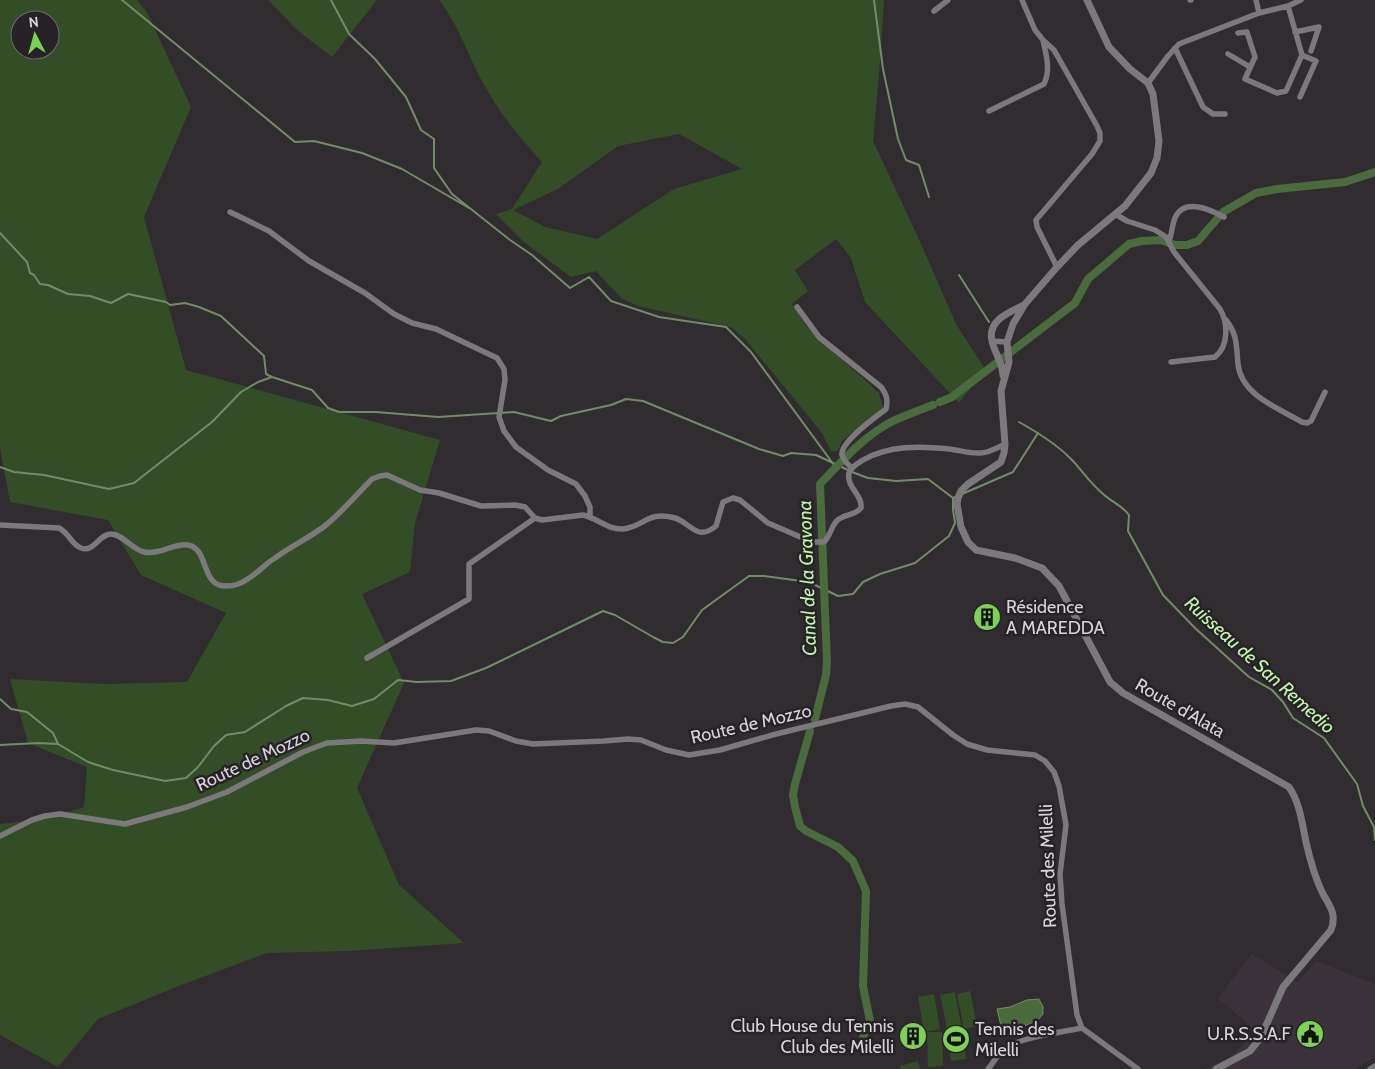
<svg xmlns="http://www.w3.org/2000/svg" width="1375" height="1069" font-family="Cabin,sans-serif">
  <rect width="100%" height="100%" fill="#312c30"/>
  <path fill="#3b323b" d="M 1252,954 L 1298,982 L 1316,961 L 1375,984 L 1375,1058 L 1354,1069 L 1205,1069 L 1232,1056 L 1256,1031 L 1218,998 Z"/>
  <path fill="#334e27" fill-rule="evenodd" d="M 0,0 L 137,0 L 147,12 L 191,107 L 144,217 L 186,370 L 440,440 L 415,523 L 410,572 L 362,594 L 404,683 L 357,788 L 399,885 L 464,943 L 348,951 L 267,953 L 176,987 L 98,1019 L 58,1067 L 0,1035 L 0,824 L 46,819 L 84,807 L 87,767 L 28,743 L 10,679 L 105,684 L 187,682 L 226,613 L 141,575 L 108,520 L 10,502 L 0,448 ZM 20,20 L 50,20 L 50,50 L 20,50 Z
    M 268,0 L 377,0 L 332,57 L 297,30 Z
    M 439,0 L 884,0 L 881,51 L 873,141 L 917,235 L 956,324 L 985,369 L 959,403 L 865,302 L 851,258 L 836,239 L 795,270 L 808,291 L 792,304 L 807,327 L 879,393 L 883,408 L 842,441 L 838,451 L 831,451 L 822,433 L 746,340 L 731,327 L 638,306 L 621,298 L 596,271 L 571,277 L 524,242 L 496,214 L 512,209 L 542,162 C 521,138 501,116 486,88 C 469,59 460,27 439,0 ZM 679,134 L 742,169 L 674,189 L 597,239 L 545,227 L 513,210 L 558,189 L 618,146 Z
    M 970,991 L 977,1026 L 964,1029 L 957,994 Z
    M 955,992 L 961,1025 L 947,1028 L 940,995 Z
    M 934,994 L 940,1029 L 924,1032 L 918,997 Z
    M 962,1027 L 966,1059 L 951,1061 L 947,1029 Z
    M 927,1032 L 942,1032 L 943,1066 L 928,1067 Z
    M 918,1061 L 920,1069 L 901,1069 L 900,1066 Z"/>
  <path fill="#4a6c3c" stroke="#748b6a" d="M 1039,999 L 1043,1007 L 1043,1014 L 1037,1021 L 1008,1032 L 1001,1026 L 997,1009 L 1010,1007 L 1027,1000 Z"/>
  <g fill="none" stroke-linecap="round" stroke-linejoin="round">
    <path stroke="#748b6a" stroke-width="2" d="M 122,0 L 295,142 L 314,141 L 362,153 L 402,169 L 469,208
      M 331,0 L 349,34 L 375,59 L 406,97 L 421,130 L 434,139 L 434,168 L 452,194 L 510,240 L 532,255 L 570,288 L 589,277 L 611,301 L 659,317 L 726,327 L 751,352 L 834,465
      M 874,0 L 883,69 L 898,139 L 906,160 L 919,165 L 929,197
      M 0,233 L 27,262 L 30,273 L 34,275 L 40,284 L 48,285 L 68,294 L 90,296 L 111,303 L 128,294 L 166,302 L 170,305 L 185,303 L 199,307 L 221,316 L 264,356 L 266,374 L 272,377 L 312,390 L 328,408 L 339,412 L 376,412 L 438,417 L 514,412 L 551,421 L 561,416 L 611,405 L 626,399 L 643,401 L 759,449 L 783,456 L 791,453 L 816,455 L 848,470
      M 959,275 L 989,322
      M 1019,422 C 1037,432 1056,444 1070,458 C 1082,470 1089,482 1102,493 C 1111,502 1122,505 1129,515 L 1128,531 L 1163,595 L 1195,628 L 1249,677 L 1272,690 L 1283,702 L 1293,718 L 1324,738 L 1357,784 L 1363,806 L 1374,827 L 1375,840
      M 0,467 L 14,472 L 44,475 L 109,489 L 134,483 L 212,422 L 241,392 L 258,382 L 272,377
      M 852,472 L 868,478 L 896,481 L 928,479 L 953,498
      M 962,494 L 1013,472 L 1038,433
      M 0,699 L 11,709 L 27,712 L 53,733 L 58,744 L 88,762 L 113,770 L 165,781 L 186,778 L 198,767 L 214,746 L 226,735 L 245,732 L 286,706 L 303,698 L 328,700 L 352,706 L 374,699 L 398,680 L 417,682 L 451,681 L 486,668 L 603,611 L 615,615 L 653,637 L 663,642 L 673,643 L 683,637 L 702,610 L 749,576 L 764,576 L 809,582 L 838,596 L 853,594 L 863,582 L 880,574 L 915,563 L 949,536 L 955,523 L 953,510 L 953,498 L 955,497
      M 0,745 L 38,743 L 58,744"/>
    <path stroke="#4a6c3c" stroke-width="8" d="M 940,402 L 952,397 L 1075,303 L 1088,279 L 1129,244 L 1142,241 L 1161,240 L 1175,245 L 1187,245 L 1198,241 L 1223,212 L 1256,193 L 1277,189 L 1345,182 L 1375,172
      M 815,719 L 826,675 L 827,662 L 820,484 C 842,461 865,435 893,421 C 906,415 920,410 933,405
      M 810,731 L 795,784 L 793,795 L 795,807 L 800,826 L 806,831 L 838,847 L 853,861 L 866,891 L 863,986 L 870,1021 L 863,1037 L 866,1048"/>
    <path stroke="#7c797c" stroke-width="5.5" d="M 1022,0 L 1035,30 L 1043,40 L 1054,50 L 1097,126 L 1100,133 L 1100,141 L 1092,154 L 1036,220 L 1037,227 L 1057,267
      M 1190,0 L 1191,0
      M 1256,0 L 1259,13
      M 1288,6 L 1302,55 L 1316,61 L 1300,97
      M 934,11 L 948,0
      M 1295,32 L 1319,27 L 1311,51
      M 1238,33 L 1247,32 L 1255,57 L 1245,79 L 1277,93 L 1286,91 L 1302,55
      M 1175,48 L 1203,107 L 1213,114 L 1225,114
      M 1228,54 L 1250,67
      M 1148,83 L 1168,56 L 1179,44 L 1259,13 L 1288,6 L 1301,0
      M 989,111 L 1044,84 C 1051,69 1046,55 1043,40
      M 230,212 L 269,231 L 309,261 L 365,293 L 394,314 L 412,323 L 436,329 L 497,358 L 504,369 L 505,380 L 499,417 L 504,431 L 516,447 L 548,470 L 576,484 L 585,496 L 590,507 L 590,516
      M 1115,214 L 1127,221 L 1155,230 L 1166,237 L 1174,252 L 1220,309 C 1228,323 1229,346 1215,357 L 1171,362
      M 1169,241 C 1172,234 1172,225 1175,218 C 1184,197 1211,210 1224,217
      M 797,307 L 819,337 L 881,387 C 887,395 888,400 886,409 C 877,416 840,442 842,455 C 844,460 848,465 852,468
      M 1226,320 C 1238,336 1236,345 1238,364 C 1241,395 1278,408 1302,422 L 1307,423 L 1311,421 L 1325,392
      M 992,341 L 1007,342
      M 0,525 L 59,528 C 69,533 72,545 81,548 C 94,553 99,534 111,534 C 122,534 132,549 144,552 C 161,555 173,543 188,545 C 207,548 202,579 219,585 C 226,587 232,586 238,584 C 253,579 262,566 275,558 C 291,546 311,537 326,525 C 343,511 357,494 372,479 L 380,476 L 387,475 L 420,490 L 439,493 L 481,506 L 515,505 L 525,507 L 535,518 L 542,520 L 583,515 C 597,518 608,530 623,529 C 644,527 648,510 675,518 C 691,523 697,542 716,526 L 723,502 L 733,498 L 740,500 L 768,523 L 812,542 L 824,542 C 831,536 831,524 839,519 C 846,514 856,515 861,508 C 863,495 846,487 849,473 C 851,467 858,463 863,460 C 889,445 920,446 949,449 C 959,450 970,454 980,453 C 989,453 997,448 1005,444
      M 367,658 L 469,599 L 469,564 L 535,518
      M 0,836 L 32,820 L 45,816 L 60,814 L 125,824 L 187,807 L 227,792 L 303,752 L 327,743 L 361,741 L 394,743 L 476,730 L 489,731 L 516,741 L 533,744 L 604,741 L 628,739 L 641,740 L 666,750 L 689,755 L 720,750 L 776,734 L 891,706 L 905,704 L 918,707 L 953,735 L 967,744 L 987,750 L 1035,755 L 1045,761 L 1054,772 L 1059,786 L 1066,825 L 1060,874 L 1062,904 L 1077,1015 L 1082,1028 L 1138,1069
      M 988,1069 C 994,1062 998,1053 1006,1048 C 1022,1037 1062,1032 1082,1028
      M 1370,1069 L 1375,1066"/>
    <path stroke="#7c797c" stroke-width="7" d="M 1087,0 L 1109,47 L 1130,69 L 1148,83 L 1153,94 L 1159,141 L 1157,158 L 1151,173 L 1125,206 L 1078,245 L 1057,267 L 1025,304 L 1013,324 L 1007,342 L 1009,362 L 1001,391 L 1005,444 L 1004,453 L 1001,462 L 968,484 L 961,491 L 958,498 L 957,504 L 961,527 L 968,542 L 976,550 L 1015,558 L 1042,568 L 1059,586 L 1110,682 L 1123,693 L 1289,787 C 1300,803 1302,823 1306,842 C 1310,860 1315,878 1323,894 C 1330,907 1337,914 1331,930 L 1283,987 L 1261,1037 L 1250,1051 L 1216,1069
      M 1003,375 C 1002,361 995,354 992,341 C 987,321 1009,312 1024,305"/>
  </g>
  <defs>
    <g id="building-disc" transform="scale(1.4375)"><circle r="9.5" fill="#7dd154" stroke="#272227"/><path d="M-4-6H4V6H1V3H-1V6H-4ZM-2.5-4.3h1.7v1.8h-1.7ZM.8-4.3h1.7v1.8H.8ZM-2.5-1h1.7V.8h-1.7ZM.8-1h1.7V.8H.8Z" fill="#111"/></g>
    <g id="civic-disc" transform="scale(1.4375)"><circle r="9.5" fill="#7dd154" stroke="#272227"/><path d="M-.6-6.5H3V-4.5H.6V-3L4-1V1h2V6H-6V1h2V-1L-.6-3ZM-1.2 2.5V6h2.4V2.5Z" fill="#111"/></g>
    <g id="stadium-disc" transform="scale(1.4375)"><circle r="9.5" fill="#7dd154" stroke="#272227"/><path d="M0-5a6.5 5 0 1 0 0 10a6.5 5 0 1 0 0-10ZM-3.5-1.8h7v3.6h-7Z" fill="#111"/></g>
  </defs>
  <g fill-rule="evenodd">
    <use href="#building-disc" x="987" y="617"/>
    <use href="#civic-disc" x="1310" y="1034"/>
    <use href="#building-disc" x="913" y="1036"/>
    <use href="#stadium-disc" x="956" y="1039"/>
  </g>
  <g text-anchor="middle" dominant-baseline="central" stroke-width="5" stroke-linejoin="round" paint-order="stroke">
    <g font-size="18" fill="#d7d4d7" stroke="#272227" text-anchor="start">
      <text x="1006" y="607">Résidence<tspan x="1006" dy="21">A MAREDDA</tspan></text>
      <text x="894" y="1026" text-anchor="end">Club House du Tennis<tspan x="894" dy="21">Club des Milelli</tspan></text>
      <text x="975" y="1029">Tennis des<tspan x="975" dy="21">Milelli</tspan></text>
      <text x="1291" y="1034" text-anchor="end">U.R.S.S.A.F</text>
    </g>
    <g font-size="18" fill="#d7d4d7" stroke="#272227">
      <text transform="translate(1180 708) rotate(30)">Route d'Alata</text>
      <text transform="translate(751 724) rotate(-13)">Route de Mozzo</text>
      <text transform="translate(253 760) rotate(-25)">Route de Mozzo</text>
      <text transform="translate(1048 866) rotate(-92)">Route des Milelli</text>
    </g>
    <g font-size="19" font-style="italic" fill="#c1f6ab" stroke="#272227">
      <text transform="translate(807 578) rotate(-92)">Canal de la Gravona</text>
      <text transform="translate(1260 665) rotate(42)">Ruisseau de San Remedio</text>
    </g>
  </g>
  <g transform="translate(35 35) rotate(354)"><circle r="24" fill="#272227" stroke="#6d696d"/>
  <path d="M0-4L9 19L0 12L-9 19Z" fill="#7dd154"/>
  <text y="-8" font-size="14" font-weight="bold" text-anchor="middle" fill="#d7d4d7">N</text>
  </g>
</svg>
